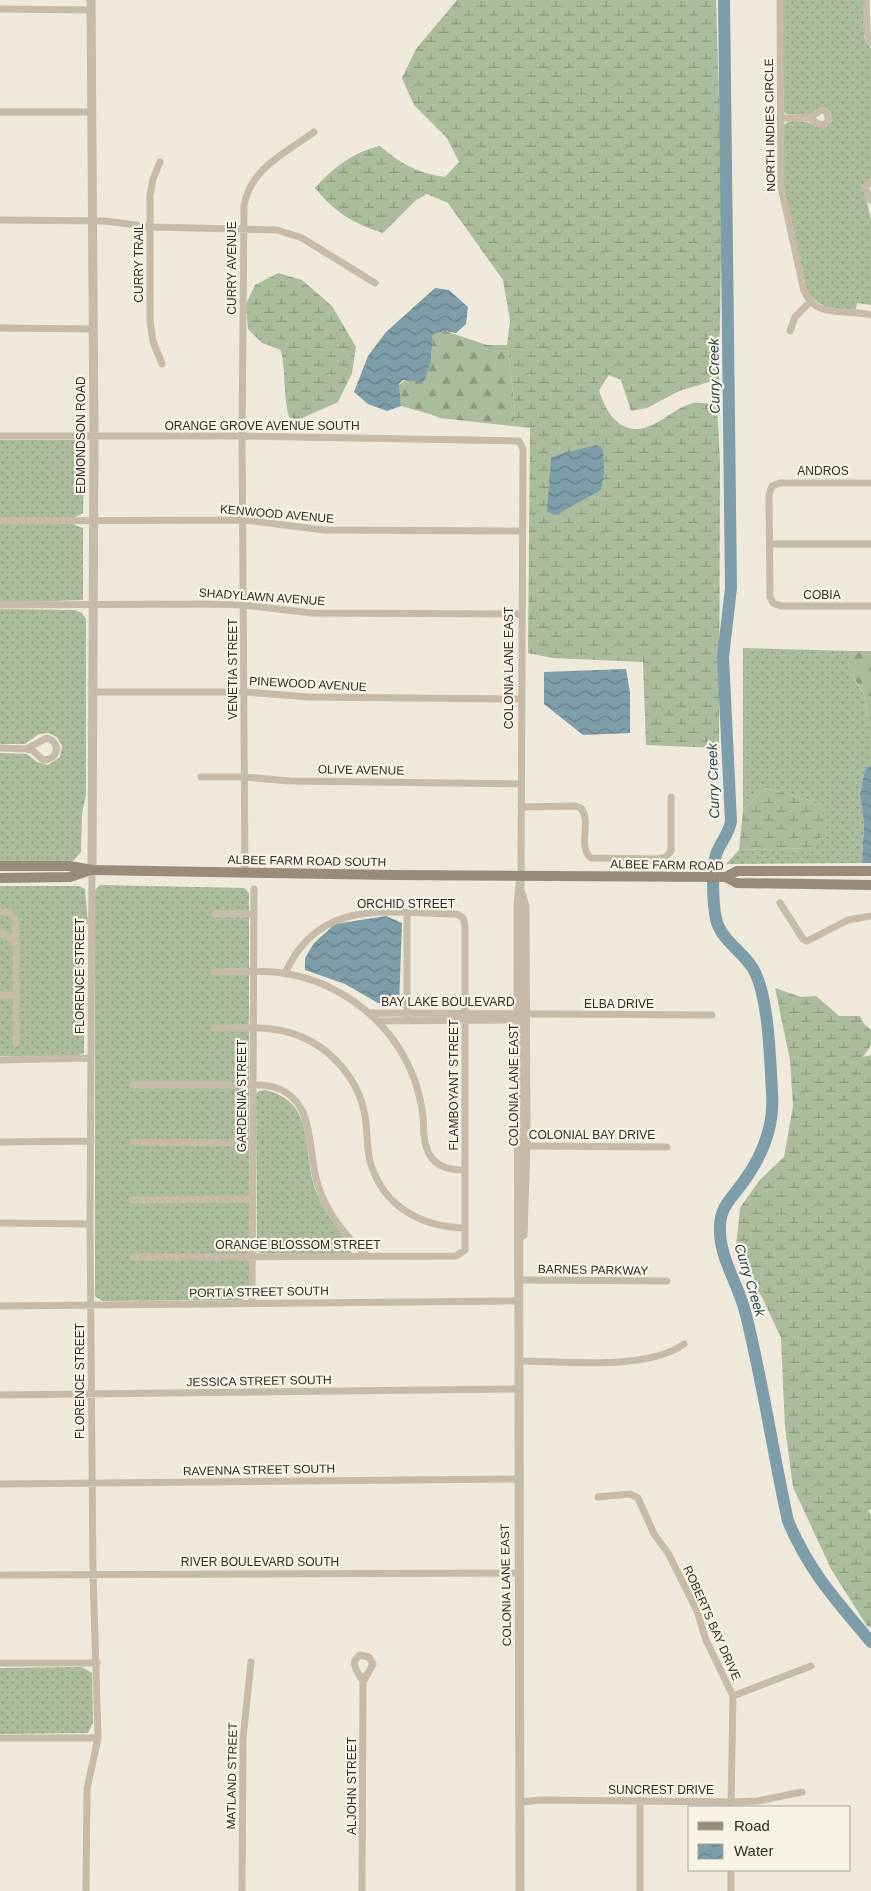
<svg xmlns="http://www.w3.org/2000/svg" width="871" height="1891" font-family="Helvetica,sans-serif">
  <defs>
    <pattern id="grass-dots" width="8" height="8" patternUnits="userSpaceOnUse" patternTransform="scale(1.25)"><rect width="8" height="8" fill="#abbc9c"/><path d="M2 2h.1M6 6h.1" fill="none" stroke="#8c997f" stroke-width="1.8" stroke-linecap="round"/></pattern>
    <pattern id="forest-firs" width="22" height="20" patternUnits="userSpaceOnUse" patternTransform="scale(1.25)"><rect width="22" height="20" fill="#abbc9c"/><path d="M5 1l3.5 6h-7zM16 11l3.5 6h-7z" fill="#8c997f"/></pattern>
    <pattern id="wetland-marsh" width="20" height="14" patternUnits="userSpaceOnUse" patternTransform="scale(1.25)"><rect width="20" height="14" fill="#abbc9c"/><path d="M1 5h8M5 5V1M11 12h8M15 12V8" fill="none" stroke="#8c997f"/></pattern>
    <pattern id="water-waves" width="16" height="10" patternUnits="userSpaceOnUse" patternTransform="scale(1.25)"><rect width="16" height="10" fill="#7d9da8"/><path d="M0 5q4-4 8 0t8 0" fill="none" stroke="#678089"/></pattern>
  </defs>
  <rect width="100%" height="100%" fill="#eee9db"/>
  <path fill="url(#grass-dots)" d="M 783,0 L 863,0 L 864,37 L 871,49 L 871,178 L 865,182 L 863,187 L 871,219 L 871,305 L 857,303 L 856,309 C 832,309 826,311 807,293 L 784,190 L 783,126 C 789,117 809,121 817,126 L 832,118 L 830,111 L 809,115 L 786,114 L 783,111 Z
    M 0,440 L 76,440 L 85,444 L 83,513 L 74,518 L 0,519 Z
    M 0,524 L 72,524 L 83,528 L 83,600 L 0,603 Z
    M 0,609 L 75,610 L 82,613 L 86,619 L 86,795 L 82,813 L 81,852 L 73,861 L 0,861 L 0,753 L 27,754 L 37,762 L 48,765 L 60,757 L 62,746 L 57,737 L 48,733 L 39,734 L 25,744 L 0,744 Z
    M 743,648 L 852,651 L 848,670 L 864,694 L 867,717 L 871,720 L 871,766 L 865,769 L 860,794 L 864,823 L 862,863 L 726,864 L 739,850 L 813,848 L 822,804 L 766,788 L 743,810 Z
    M 100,885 L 244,888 L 249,893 L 249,1294 L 242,1300 L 102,1301 L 95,1296 L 95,890 Z
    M 0,886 L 79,886 L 85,889 L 88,924 L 85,924 L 84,1053 L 76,1056 L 0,1056 Z
    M 265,1090 C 318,1102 301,1152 316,1191 C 325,1213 338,1230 353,1248 L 351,1253 L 261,1253 L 257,1251 L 256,1094 L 259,1091 Z
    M 82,1667 L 92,1673 L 93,1723 L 88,1733 L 0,1734 L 0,1668 Z"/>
  <path fill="url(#forest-firs)" d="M 445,331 L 487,345 L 507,345 L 515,409 L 513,426 L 439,418 L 436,416 L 401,406 L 399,385 L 431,360 L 433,334 Z
    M 852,651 L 871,651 L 871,720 L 867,717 L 864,693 L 848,670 Z"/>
  <path fill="url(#wetland-marsh)" fill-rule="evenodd" d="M 457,0 L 716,0 L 722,193 L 719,379 L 679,391 L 647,408 L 631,411 L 621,380 L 609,375 L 599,390 C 605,410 618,434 644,428 C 660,424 674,409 690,404 C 697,401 709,404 717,405 L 720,461 L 719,748 L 646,745 L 643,662 L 552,658 L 528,653 L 530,428 L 513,426 L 515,409 L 507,345 L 510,321 L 503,280 L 448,203 L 427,194 L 415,201 L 383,233 C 355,225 333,211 315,188 C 333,168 353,152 380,146 C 399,163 419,174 445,177 L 459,162 L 447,138 L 414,105 L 402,78 L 416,49 ZM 551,458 L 601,489 L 550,481 Z
    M 278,273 L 302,280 L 332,306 L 356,347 L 352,373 L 338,402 L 298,420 L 289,417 C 283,395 286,373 281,350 L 262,343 L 248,329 L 246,304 L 255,285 Z
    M 766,788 L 822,804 L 825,831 L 813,848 L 739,850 L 743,810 Z
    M 775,988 L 801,997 L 816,996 L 839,1016 L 860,1016 L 864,1024 L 871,1030 L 871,1045 L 863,1057 L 871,1055 L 871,1509 L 868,1511 L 871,1514 L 871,1627 L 867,1626 L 831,1569 L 793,1487 L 785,1427 L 781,1338 L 762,1297 L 741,1268 L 736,1247 L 740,1208 L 759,1181 L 784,1157 L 793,1106 L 790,1060 Z"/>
  <path fill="url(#water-waves)" d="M 435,288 L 449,290 L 468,307 L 466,324 L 456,333 L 445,331 L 433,334 L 431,360 L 424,382 L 403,380 L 399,384 L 401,406 L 387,411 L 368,404 L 354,392 L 368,356 L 386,332 Z
    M 597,445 L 603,449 L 604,473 L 601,490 L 556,515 L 547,512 L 551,458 L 560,454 Z
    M 626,669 L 630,693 L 630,733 L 583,735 L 544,704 L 544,672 Z
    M 871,766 L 871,863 L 862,863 L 864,823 L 860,794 L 865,769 Z
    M 386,916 L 402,923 L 399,1005 L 378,1003 L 345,984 L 305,970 L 305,958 L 314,943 L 335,924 Z"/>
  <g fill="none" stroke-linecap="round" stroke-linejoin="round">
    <path stroke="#7d9da8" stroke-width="12" d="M 724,0 L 731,588 L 723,657 L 731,821 C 729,834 722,840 717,852 C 711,865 713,905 716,919 C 721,940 741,950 752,967 C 769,993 770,1060 772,1092 C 775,1129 761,1160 738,1189 C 729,1201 721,1208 720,1225 C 718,1257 739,1284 746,1315 C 763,1383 773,1453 788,1521 C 810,1573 836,1600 871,1642"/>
    <path stroke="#c5bba8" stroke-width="7" d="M 780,0 L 781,187 L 804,291 C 816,320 847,308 871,315
      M 866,0 L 867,32 L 871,43
      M 0,9 L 91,10
      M 821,110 L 826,111 L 829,120 L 824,125 L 818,124 L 810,118 Z
      M 0,112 L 92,112
      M 780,118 L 810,118
      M 160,162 L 153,179 L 150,195 L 150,321 L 153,341 L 162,364
      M 871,181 L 865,187 L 870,200 L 871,198
      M 0,220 L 105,221 L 151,227 L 277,230 L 302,238 L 375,283
      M 0,328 L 93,329
      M 790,331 L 795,317 L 810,302
      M 0,436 L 242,436 L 519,441 L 523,449 L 521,875
      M 871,483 L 780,483 L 772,486 L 769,495 L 770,597 L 773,603 L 781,606 L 871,606
      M 0,521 L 244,520 L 324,530 L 522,531
      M 770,544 L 871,544
      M 0,605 L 205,604 L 244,605 L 312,613 L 522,614
      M 93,692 L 245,692 L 309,697 L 522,699
      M 47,738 C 61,742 59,760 43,760 L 32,750 L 26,749 Z
      M 0,748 L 26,749
      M 201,777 L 244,777 L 290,781 L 520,784
      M 521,807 L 575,806 L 581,808 C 592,822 577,847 591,858 L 658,859 L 666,857 L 671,851 L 671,797
      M 245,872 L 242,436 L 244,206 C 250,168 286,153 314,132
      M 780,903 L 803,939 L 807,941 L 848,920 L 871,916
      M 0,912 L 8,912 L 15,919 L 16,946 L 10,937 L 0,933
      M 407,913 L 407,1016
      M 215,914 L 254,914
      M 214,972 C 237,971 260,970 282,973 C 344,982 396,1025 416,1084 C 419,1094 422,1106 423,1117 C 424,1130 423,1142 429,1154 C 437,1168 451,1170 465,1170
      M 0,995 L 16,995
      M 370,1013 L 712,1015
      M 378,1021 L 518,1020 L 522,1018
      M 214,1028 C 242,1028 271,1025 297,1035 C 332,1048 359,1080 365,1116 C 368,1132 366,1149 371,1165 C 385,1208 423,1227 465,1228
      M 16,1043 L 16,946
      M 0,1060 L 91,1058
      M 133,1085 C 165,1085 197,1085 228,1085 C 243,1085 260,1083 274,1087 C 318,1101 306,1151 318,1185 C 327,1214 345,1235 367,1256
      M 0,1142 L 91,1141
      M 133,1142 L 253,1143
      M 523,1146 L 667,1147
      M 133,1200 L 252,1199
      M 0,1223 L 90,1224
      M 133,1257 L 456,1256 L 465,1250 L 465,926 L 463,918 L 457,914 C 386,913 320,897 285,973
      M 519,1280 L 667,1281
      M 252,1303 L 254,889
      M 0,1306 L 518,1301
      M 518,1361 C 564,1361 647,1371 684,1344
      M 0,1395 L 518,1389
      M 0,1484 L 518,1479
      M 598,1497 L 630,1494 L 638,1498 L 654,1534 L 668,1553 L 697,1611 L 706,1640 L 733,1696 L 731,1807
      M 0,1575 L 519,1573
      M 360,1655 L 369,1657 L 373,1664 L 363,1682 C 359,1672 348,1664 360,1655 Z
      M 0,1663 L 97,1663
      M 733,1696 L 811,1666
      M 0,1738 L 98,1738
      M 520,1802 L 541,1800 L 731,1802 L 758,1801 L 802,1792
      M 86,1891 L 87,1789 L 98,1738 L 93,1574 L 90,1224 L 92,870
      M 242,1891 L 243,1739 L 251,1662
      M 362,1891 L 363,1682
      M 640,1891 L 640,1801
      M 731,1891 L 731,1870"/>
    <path stroke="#c5bba8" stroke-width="9" d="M 91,0 L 94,436 L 92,870
      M 521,893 L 525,906 L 526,1146 L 523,1235
      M 520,1891 L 518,905 L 521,875"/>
    <path stroke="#988b7a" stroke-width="10" d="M 0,866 L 70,866 L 92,870 L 392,875 L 726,877 L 737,883 L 871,885
      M 726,877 L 737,871 L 871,871
      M 0,878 L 70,877 L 91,870"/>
  </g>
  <g text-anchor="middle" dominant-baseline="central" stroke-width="4.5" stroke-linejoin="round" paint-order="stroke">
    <g font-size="12" fill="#332d27" stroke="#f7f3e6">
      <text transform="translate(770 125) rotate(-91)">NORTH INDIES CIRCLE</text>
      <text transform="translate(139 263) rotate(-90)">CURRY TRAIL</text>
      <text transform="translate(232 268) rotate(-90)">CURRY AVENUE</text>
      <text x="262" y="426">ORANGE GROVE AVENUE SOUTH</text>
      <text transform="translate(81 435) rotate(-90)">EDMONDSON ROAD</text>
      <text x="823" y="471">ANDROS</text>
      <text transform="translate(277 514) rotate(5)">KENWOOD AVENUE</text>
      <text x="822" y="595">COBIA</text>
      <text transform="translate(262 597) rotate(4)">SHADYLAWN AVENUE</text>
      <text transform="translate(509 668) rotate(-90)">COLONIA LANE EAST</text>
      <text transform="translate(233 669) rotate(-90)">VENETIA STREET</text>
      <text transform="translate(308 684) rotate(3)">PINEWOOD AVENUE</text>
      <text transform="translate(361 770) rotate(1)">OLIVE AVENUE</text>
      <text transform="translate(307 861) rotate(1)">ALBEE FARM ROAD SOUTH</text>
      <text transform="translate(667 865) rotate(1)">ALBEE FARM ROAD</text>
      <text x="406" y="904">ORCHID STREET</text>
      <text transform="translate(80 976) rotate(-90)">FLORENCE STREET</text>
      <text x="448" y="1002">BAY LAKE BOULEVARD</text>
      <text x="619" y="1004">ELBA DRIVE</text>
      <text transform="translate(454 1085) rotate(-90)">FLAMBOYANT STREET</text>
      <text transform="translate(514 1085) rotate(-90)">COLONIA LANE EAST</text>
      <text transform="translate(242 1096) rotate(-90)">GARDENIA STREET</text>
      <text x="592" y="1135">COLONIAL BAY DRIVE</text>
      <text x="298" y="1245">ORANGE BLOSSOM STREET</text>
      <text transform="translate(593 1270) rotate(1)">BARNES PARKWAY</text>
      <text transform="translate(259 1292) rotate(-1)">PORTIA STREET SOUTH</text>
      <text transform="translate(80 1381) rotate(-90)">FLORENCE STREET</text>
      <text transform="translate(259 1381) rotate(-1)">JESSICA STREET SOUTH</text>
      <text transform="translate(259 1470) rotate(-1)">RAVENNA STREET SOUTH</text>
      <text x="260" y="1562">RIVER BOULEVARD SOUTH</text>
      <text transform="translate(506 1585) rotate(-91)">COLONIA LANE EAST</text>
      <text transform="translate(712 1623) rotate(66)">ROBERTS BAY DRIVE</text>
      <text transform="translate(232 1776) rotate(-89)">MATLAND STREET</text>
      <text transform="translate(352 1786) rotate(-90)">ALJOHN STREET</text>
      <text x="661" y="1790">SUNCREST DRIVE</text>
    </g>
    <g font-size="14" font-style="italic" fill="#22434f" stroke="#f7f3e6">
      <text transform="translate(714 376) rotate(-91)">Curry Creek</text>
      <text transform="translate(713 781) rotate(-92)">Curry Creek</text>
      <text transform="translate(750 1280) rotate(73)">Curry Creek</text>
    </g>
  </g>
  <rect x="688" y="1806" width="162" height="65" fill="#f7f3e6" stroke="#a9a49a"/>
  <rect x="698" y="1822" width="25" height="8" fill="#988b7a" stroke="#a9a49a"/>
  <text x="734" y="1831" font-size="15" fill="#332d27">Road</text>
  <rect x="698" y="1844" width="25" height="15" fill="url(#water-waves)" stroke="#a9a49a"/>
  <text x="734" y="1856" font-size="15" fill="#332d27">Water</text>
</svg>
